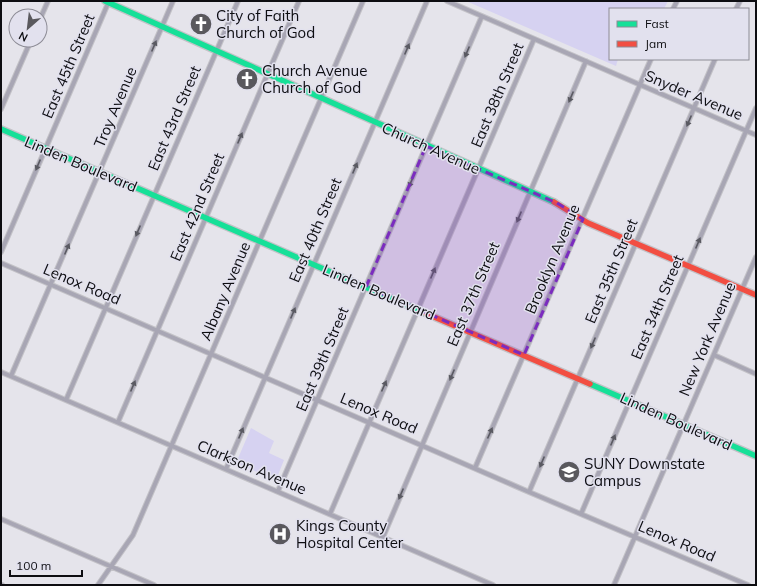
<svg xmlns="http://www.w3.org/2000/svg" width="757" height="586" font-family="Mulish,sans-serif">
  <rect width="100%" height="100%" fill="#e5e4eb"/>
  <path fill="#d6d2f1" d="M 466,1 L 668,1 L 664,9 L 610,9 L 610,59 L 618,59 L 616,66 Z
    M 251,428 L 274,441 L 269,453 L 284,460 L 276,480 L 236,463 Z"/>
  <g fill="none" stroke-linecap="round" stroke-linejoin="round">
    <g stroke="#c3c2c7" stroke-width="6">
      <path id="street" d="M 447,1 L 756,135
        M 673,9 L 677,1
        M 736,9 L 740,1
        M 40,19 L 48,1
        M 1,109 L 31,40
        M 1,252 L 109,1
        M 1,263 L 529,492 L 748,585
        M 714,355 L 756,374
        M 1,372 L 493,585
        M 11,376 L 173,1
        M 66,400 L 238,1
        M 118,422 L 299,1
        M 475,468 L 651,59
        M 226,469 L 427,1
        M 278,491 L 482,16
        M 529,492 L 715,59
        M 330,514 L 534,39
        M 581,514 L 756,108
        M 1,519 L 154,585
        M 383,537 L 586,61
        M 1,585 L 2,585
        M 98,585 L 133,535 L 363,1
        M 614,585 L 756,257"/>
    </g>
    <g stroke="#c3c2c7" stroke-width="8">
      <path id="fast" d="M 105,1 L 554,202
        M 1,129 L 425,313
        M 590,384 L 756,456"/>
    </g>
    <g stroke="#c3c2c7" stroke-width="8">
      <path id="jam" d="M 554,202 L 588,223 L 756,295
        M 425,313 L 590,384"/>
    </g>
    <use href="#street" stroke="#a8a6b4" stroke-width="4"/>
    <use href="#fast" stroke="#16e098" stroke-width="5.5"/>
    <use href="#jam" stroke="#f24e42" stroke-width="5.5"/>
  </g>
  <defs><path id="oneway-solid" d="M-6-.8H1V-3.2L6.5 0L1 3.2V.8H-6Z"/></defs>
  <g fill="#5a5a62">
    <use href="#oneway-solid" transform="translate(154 46) rotate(-67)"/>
    <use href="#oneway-solid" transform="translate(407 49) rotate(-67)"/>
    <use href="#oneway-solid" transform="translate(467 52) rotate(113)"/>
    <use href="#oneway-solid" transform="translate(571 97) rotate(113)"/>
    <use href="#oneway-solid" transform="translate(689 121) rotate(113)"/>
    <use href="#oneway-solid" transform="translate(240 138) rotate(-67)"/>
    <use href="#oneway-solid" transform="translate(38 165) rotate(113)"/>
    <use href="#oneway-solid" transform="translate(355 168) rotate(-67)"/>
    <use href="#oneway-solid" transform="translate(411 182) rotate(113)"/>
    <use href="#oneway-solid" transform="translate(519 217) rotate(113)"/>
    <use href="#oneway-solid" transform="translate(138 231) rotate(113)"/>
    <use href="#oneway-solid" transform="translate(698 243) rotate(-67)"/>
    <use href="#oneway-solid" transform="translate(67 249) rotate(-67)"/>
    <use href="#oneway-solid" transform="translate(433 273) rotate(-67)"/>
    <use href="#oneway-solid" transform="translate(293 313) rotate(-67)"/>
    <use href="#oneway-solid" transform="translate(593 343) rotate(113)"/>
    <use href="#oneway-solid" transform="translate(452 375) rotate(113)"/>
    <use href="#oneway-solid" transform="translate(133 386) rotate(-67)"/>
    <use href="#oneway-solid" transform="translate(384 386) rotate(-66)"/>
    <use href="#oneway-solid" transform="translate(241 433) rotate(-67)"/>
    <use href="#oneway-solid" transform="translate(490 433) rotate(-66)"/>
    <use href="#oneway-solid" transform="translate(613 440) rotate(-67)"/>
    <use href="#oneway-solid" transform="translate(542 462) rotate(113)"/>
    <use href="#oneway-solid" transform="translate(401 494) rotate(113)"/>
  </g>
  <path fill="#7b2cbf" fill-opacity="0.2" stroke="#7b2cbf" stroke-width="3" stroke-dasharray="8 5" stroke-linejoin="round" d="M 426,146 L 557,203 L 583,219 L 524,355 L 366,287 Z"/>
  <defs>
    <g id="church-disc" transform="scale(1.15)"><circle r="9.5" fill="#59585d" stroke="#e2e1ee"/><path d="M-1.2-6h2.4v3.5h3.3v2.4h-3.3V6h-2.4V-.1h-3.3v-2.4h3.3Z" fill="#fff"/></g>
    <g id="university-disc" transform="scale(1.15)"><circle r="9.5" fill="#59585d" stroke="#e2e1ee"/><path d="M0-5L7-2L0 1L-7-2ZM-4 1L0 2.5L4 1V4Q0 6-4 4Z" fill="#fff"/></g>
    <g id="hospital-disc" transform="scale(1.15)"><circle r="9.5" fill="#59585d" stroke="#e2e1ee"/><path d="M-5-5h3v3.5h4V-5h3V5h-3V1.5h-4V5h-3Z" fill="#fff"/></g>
  </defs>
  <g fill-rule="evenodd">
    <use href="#church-disc" x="201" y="24"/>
    <use href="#church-disc" x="247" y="79"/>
    <use href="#university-disc" x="569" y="472"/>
    <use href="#hospital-disc" x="280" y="534"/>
  </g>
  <g text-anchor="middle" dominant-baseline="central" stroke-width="3" stroke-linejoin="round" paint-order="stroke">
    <g font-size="15" fill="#0d0d11" stroke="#e2e1ee" text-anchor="start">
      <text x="216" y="15">City of Faith<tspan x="216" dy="17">Church of God</tspan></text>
      <text x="262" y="70">Church Avenue<tspan x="262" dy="17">Church of God</tspan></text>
      <text x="584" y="463">SUNY Downstate<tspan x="584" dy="17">Campus</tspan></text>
      <text x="296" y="525">Kings County<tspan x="296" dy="17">Hospital Center</tspan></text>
    </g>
    <g font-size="15" fill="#0d0d11" stroke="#e2e1ee">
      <text transform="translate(68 66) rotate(-67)">East 45th Street</text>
      <text transform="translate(497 95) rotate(-67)">East 38th Street</text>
      <text transform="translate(694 95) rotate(23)">Snyder Avenue</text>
      <text transform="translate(115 107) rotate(-67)">Troy Avenue</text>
      <text transform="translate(174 118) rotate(-67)">East 43rd Street</text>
      <text transform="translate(431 148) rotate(24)">Church Avenue</text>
      <text transform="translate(81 164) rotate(23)">Linden Boulevard</text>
      <text transform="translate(197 207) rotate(-67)">East 42nd Street</text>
      <text transform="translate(315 230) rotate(-67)">East 40th Street</text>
      <text transform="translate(552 259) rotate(-67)">Brooklyn Avenue</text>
      <text transform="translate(611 271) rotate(-67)">East 35th Street</text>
      <text transform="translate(82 284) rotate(23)">Lenox Road</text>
      <text transform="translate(225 291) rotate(-67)">Albany Avenue</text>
      <text transform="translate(379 292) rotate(23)">Linden Boulevard</text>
      <text transform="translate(473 294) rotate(-67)">East 37th Street</text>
      <text transform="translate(657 307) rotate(-67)">East 34th Street</text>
      <text transform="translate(707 339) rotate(-67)">New York Avenue</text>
      <text transform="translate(322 359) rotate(-67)">East 39th Street</text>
      <text transform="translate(379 413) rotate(23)">Lenox Road</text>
      <text transform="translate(676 421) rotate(24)">Linden Boulevard</text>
      <text transform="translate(252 467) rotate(23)">Clarkson Avenue</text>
      <text transform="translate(677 541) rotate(23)">Lenox Road</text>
    </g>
  </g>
  <rect width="757" height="586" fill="none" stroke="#0d0d11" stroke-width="4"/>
  <rect x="609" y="8" width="140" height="52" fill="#e2e1ee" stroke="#8d8c96"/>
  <rect x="617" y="21" width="20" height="6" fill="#16e098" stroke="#8d8c96"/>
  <text x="645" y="28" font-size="12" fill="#0d0d11">Fast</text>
  <rect x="617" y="41" width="20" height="6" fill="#f24e42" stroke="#8d8c96"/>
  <text x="645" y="48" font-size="12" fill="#0d0d11">Jam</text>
  <g transform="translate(28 28) rotate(208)"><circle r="19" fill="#e2e1ee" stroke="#8d8c96"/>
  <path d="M0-3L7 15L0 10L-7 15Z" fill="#59585d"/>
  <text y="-6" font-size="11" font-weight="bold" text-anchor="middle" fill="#0d0d11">N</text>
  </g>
  <path d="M10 570v6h72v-6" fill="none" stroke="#0d0d11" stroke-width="2"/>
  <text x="16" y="570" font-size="12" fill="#0d0d11" stroke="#e2e1ee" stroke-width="3" paint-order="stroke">100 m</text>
</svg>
